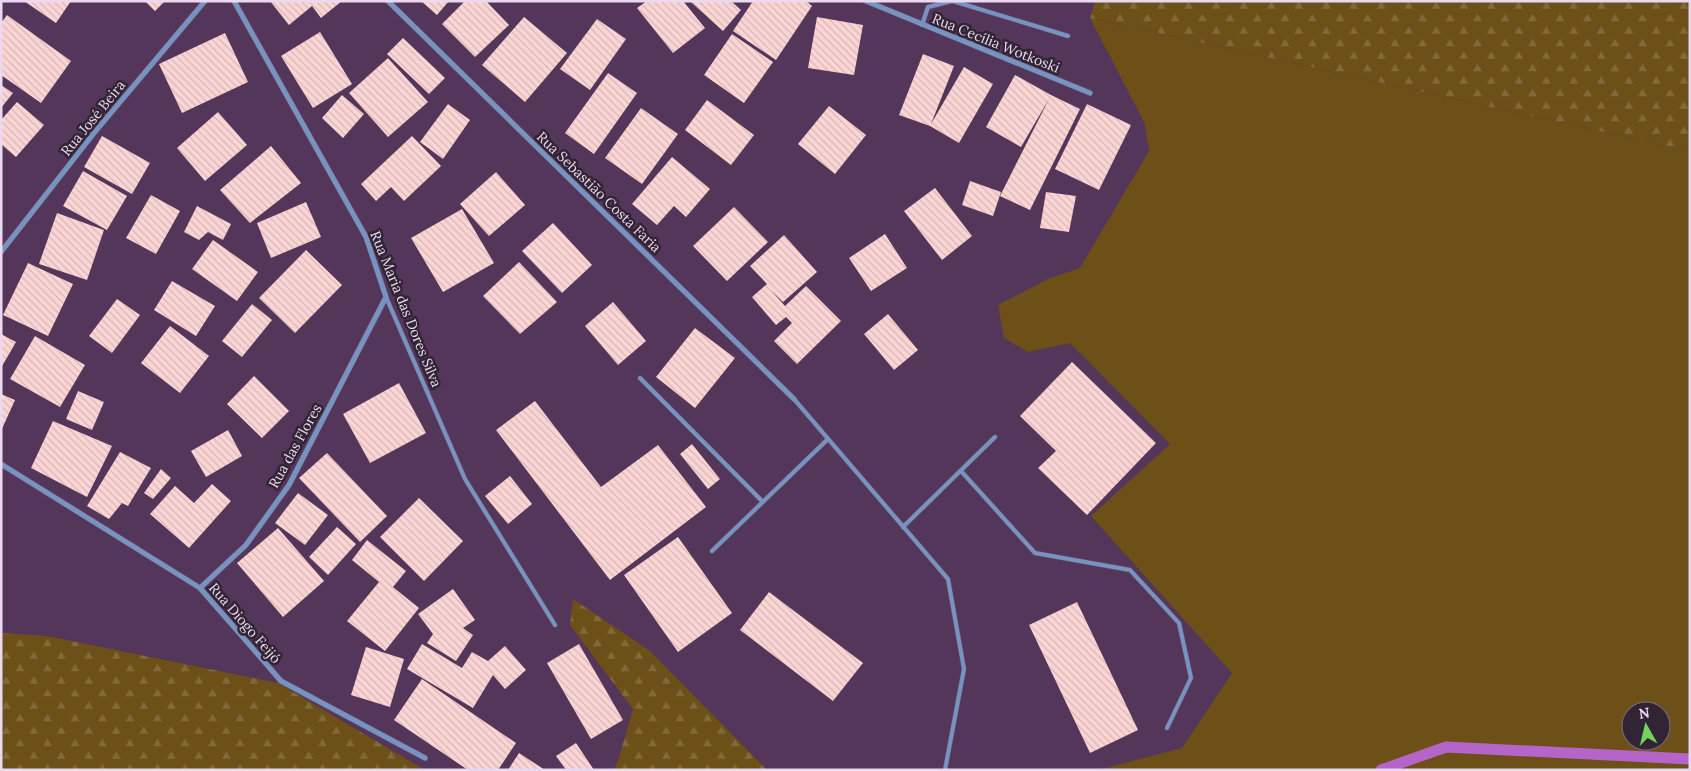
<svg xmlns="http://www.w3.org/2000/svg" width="1691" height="771" font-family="Lora,serif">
  <defs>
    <pattern id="forest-firs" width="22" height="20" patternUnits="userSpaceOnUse" patternTransform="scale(1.25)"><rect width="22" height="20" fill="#6d5017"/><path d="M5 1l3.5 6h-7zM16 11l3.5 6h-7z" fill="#826939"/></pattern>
    <pattern id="building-back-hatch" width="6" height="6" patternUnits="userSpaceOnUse" patternTransform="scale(1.25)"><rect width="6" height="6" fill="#fbd5d4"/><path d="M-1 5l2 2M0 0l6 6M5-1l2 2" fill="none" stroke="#d7b7b8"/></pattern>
  </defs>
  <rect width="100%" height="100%" fill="#53365a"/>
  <path fill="#6d5017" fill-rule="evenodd" d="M 1090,18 L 1690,151 L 1690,770 L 1098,770 L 1182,748 L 1232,673 L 1091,516 L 1170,444 L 1070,343 L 1028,352 L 1004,338 L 998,305 L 1048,279 L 1080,268 L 1149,151 L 1145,124 ZM 1631,711 L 1661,711 L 1661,741 L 1631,741 Z"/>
  <path fill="url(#forest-firs)" d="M 1095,1 L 1690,1 L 1690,151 L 1090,18 Z
    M 573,599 L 650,651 L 767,770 L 614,770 L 618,761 L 633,709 L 570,625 Z
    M 1,633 L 47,636 L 278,683 L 425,770 L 1,770 Z"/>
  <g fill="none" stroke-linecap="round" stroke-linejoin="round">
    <path stroke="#b564c7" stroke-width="11" d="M 1381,770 L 1446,747 L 1690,759"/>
  </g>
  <path fill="url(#building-back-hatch)" d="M 24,1 L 71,1 L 56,23 Z
    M 145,1 L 165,1 L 155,11 Z
    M 270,1 L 342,1 L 321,18 L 312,6 L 289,25 Z
    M 421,1 L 449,1 L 437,15 Z
    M 465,1 L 486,1 L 509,25 L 475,57 L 442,24 Z
    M 647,1 L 683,1 L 705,28 L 673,53 L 637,8 Z
    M 691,1 L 731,1 L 741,10 L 723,31 L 691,2 Z
    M 753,1 L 806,1 L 812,6 L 776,60 L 733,31 Z
    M 7,15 L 71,61 L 41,103 L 1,75 L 1,23 Z
    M 524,17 L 567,53 L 525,102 L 482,65 Z
    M 817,17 L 863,25 L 854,75 L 808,68 Z
    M 597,19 L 626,39 L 590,90 L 560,69 Z
    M 320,32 L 352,84 L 313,108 L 281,56 Z
    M 225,33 L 248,82 L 182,113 L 159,64 Z
    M 732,34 L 773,62 L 744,103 L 704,75 Z
    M 403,38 L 445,78 L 429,94 L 387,54 Z
    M 923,54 L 954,66 L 931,124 L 964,67 L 993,84 L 959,143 L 930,126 L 899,115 Z
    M 388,58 L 428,102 L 388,137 L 349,93 Z
    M 608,73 L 637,93 L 594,154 L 565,133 Z
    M 1015,75 L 1051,95 L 1080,109 L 1030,210 L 1000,196 L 1049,99 L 1021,147 L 986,127 Z
    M 1,85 L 13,93 L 1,108 Z
    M 342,95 L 364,114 L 343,138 L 322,118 Z
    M 707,100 L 754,135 L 731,165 L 685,130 Z
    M 17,102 L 44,125 L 16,157 L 1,144 L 1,120 Z
    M 448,104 L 470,120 L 443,159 L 420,142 Z
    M 1087,104 L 1131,125 L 1099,190 L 1055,169 Z
    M 829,106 L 866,135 L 835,174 L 798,144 Z
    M 641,108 L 678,134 L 642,184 L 605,158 Z
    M 218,112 L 247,145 L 205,181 L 177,148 Z
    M 102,136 L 150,163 L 132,194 L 84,167 Z
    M 412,136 L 441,166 L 404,201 L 391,187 L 376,201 L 361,184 Z
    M 271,146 L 301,183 L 250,223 L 220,190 Z
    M 672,157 L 710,189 L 686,217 L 674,206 L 657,225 L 632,204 Z
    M 83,171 L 127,196 L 107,230 L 63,206 Z
    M 496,172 L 525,205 L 489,236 L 460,204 Z
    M 970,181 L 1001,192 L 993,216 L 962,205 Z
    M 935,188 L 972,236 L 942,260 L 904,211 Z
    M 1046,192 L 1076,196 L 1069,232 L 1040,228 Z
    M 151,195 L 180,211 L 156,254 L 126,238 Z
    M 306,202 L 321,237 L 271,258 L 257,223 Z
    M 197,206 L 231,224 L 223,240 L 208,232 L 199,240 L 184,232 Z
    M 734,207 L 768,242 L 727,281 L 693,246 Z
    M 462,209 L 494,263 L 443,292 L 411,238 Z
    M 57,213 L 104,230 L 87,280 L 39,264 Z
    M 553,223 L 592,265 L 562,293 L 522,251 Z
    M 885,234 L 907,268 L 871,291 L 849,258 Z
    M 784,235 L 817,272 L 783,302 L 771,290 L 785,306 L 806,286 L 841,321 L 797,364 L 774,341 L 792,323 L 786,317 L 776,325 L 752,297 L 767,284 L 750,266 Z
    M 213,240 L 258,272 L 237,301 L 192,269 Z
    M 306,250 L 342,285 L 295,333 L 259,298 Z
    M 519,262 L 557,302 L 520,334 L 483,296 Z
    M 28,263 L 73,284 L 48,336 L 3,315 Z
    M 172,281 L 215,306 L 196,336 L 154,310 Z
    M 117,299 L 140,315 L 112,353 L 89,336 Z
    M 613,302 L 646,341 L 618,365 L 585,326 Z
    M 252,304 L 272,320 L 242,357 L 222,341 Z
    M 888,314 L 918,350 L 894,370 L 864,334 Z
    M 170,326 L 209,356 L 180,393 L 141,363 Z
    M 695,328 L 735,358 L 695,408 L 656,377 Z
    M 1,334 L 16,342 L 1,368 Z
    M 35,336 L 85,365 L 60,407 L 10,379 Z
    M 1072,362 L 1156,443 L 1087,515 L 1038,468 L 1056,451 L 1020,416 Z
    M 254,376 L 289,411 L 262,438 L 227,404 Z
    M 399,383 L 426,433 L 370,463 L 343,414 Z
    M 78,391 L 104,402 L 92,430 L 66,419 Z
    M 1,394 L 15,400 L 1,431 Z
    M 535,401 L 601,487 L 658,445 L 706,507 L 610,580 L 496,430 Z
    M 53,421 L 112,446 L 87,497 L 31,468 Z
    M 228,430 L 242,456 L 206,477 L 191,451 Z
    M 692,444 L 720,479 L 708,489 L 680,454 Z
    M 120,452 L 151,468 L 128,506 L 122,503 L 109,519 L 87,506 Z
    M 327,453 L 387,516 L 360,542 L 299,478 Z
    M 161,469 L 171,478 L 153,499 L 144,493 Z
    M 510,476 L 532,504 L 508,524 L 485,496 Z
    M 212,484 L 231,501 L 189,548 L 150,514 L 175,486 L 194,503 Z
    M 298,493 L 328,515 L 305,545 L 275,523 Z
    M 419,498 L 463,541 L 424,581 L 380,537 Z
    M 337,527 L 356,544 L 328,575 L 309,557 Z
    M 278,528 L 324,581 L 283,617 L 237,563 Z
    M 678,537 L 732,613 L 678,652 L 624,575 Z
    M 367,540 L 406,571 L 393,587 L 419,608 L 385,651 L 347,621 L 379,582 L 352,560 Z
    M 453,589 L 475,620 L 463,628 L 473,635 L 456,661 L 427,643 L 433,634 L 418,614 Z
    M 769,592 L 863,663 L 833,701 L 740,630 Z
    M 1077,602 L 1138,730 L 1090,753 L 1029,625 Z
    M 422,644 L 462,668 L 472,652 L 488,661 L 505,646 L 526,670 L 505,689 L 493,675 L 473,708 L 407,669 Z
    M 579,644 L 623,720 L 591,739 L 547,663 Z
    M 366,647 L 404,659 L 390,707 L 351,695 Z
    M 422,679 L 516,743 L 498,770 L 468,770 L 394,720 Z
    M 576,743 L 594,770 L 566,770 L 556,756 Z
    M 519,753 L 545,770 L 508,770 Z"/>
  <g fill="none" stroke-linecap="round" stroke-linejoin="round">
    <g stroke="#6e5375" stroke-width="5">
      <path id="service" d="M 953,1 L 1068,36
        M 922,25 L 928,7 L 952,1
        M 386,297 L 465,479 L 555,625
        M 640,378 L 762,501
        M 794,399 L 948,579 L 964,669 L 945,770
        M 961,471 L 1035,553 L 1130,570 L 1179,623 L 1191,678 L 1167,728
        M 903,527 L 995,437
        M 712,551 L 828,439"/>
    </g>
    <g stroke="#6e5375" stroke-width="6">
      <path id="minor" d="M 388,1 L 794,399
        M 866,1 L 1090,93
        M 1,252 L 94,133 L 205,1
        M 1,464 L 200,588 L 281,681 L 425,758
        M 200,588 L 246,545 L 289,485 L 386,297 L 366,237 L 234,1"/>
    </g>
    <use href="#service" stroke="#7793c0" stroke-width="4"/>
    <use href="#minor" stroke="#7793c0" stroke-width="5"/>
  </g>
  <g text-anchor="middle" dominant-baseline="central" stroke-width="5" stroke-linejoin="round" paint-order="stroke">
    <g font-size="14" fill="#ebd9ef" stroke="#312434">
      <text transform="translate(996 43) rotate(22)">Rua Cecília Wotkoski</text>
      <text transform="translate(93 118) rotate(-51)">Rua José Beira</text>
      <text transform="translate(599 192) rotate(44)">Rua Sebastião Costa Faria</text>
      <text transform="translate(406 309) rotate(68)">Rua Maria das Dores Silva</text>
      <text transform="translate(295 446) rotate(-61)">Rua das Flores</text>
      <text transform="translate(245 623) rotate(49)">Rua Diogo Feijó</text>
    </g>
  </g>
  <rect width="1691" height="771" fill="none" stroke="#ebd9ef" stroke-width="5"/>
  <g transform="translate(1646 726) rotate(352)"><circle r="24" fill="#312434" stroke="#7b6c7f"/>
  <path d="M0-4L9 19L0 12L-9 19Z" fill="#73d25d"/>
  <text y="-8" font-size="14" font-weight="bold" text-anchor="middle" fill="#ebd9ef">N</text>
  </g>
</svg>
